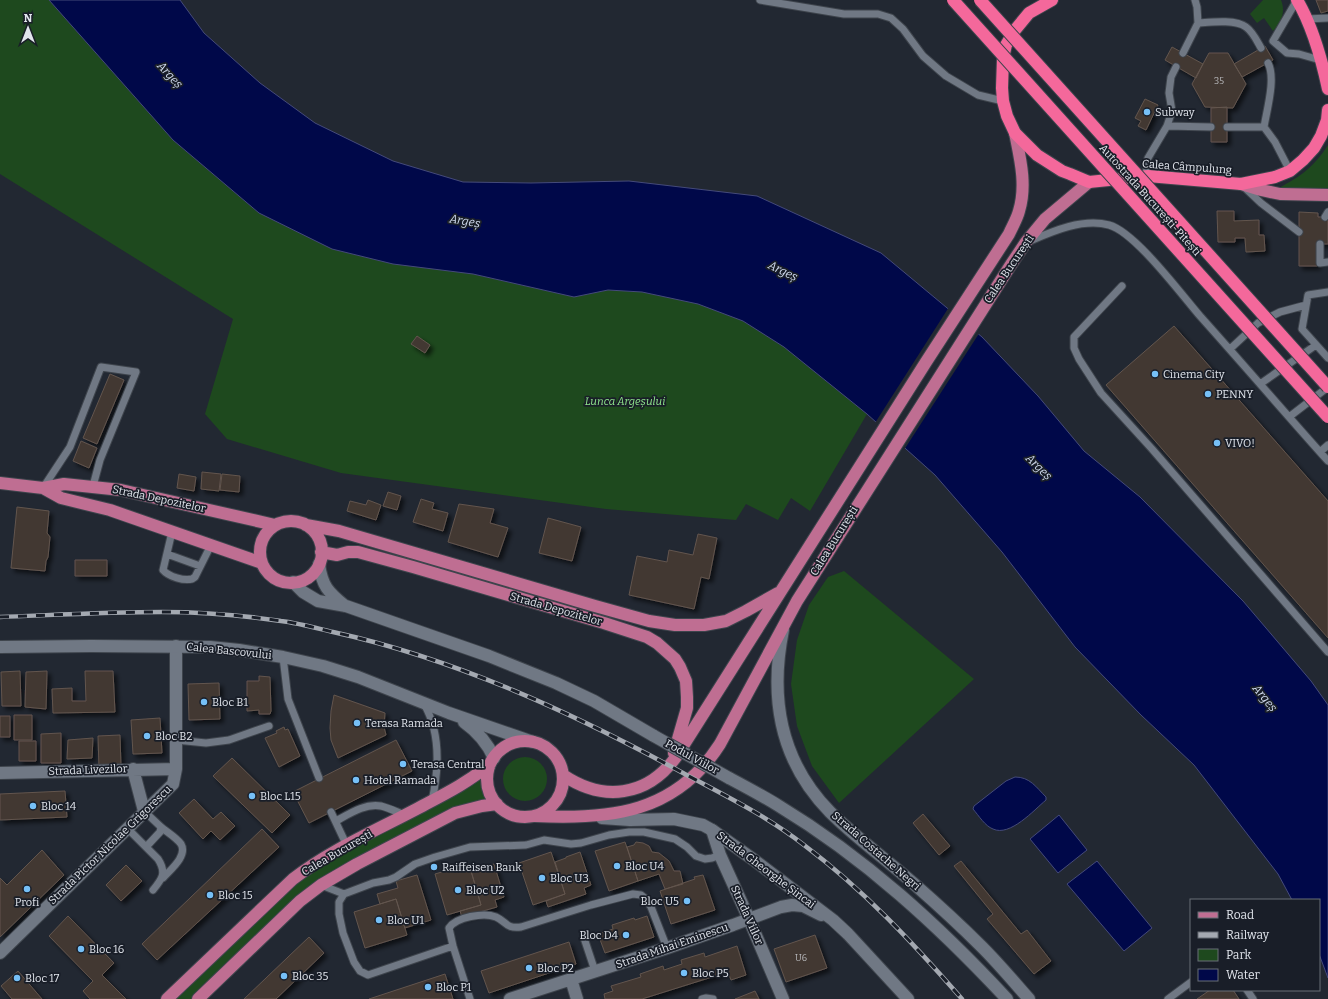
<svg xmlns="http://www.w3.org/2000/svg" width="1328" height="999" font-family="Bitter,serif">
  <defs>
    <filter id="shadow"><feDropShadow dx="3.5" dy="3.5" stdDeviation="2" flood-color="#0009"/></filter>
  </defs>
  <rect width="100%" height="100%" fill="#222832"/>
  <path fill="#1e491e" d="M 0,0 L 49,0 L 173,140 L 259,213 L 332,249 L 393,264 L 473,274 L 574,297 L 608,290 L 642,292 L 698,304 L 743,321 L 784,347 L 867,414 L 810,511 L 791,498 L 778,520 L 746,504 L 736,520 L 606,509 L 341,473 L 227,439 L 205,414 L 233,319 L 0,174 Z
    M 1263,0 L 1281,0 C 1286,12 1281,23 1273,31 L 1264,18 L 1257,23 L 1250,14 Z
    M 1328,145 L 1328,189 L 1279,188 C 1301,176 1314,167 1328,145 Z
    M 844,571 L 974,679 L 839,803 L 812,766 L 797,726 L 791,684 L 797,640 L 809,605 L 828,577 Z
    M503 779a22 22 0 1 1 44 0a22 22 0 1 1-44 0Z
    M 490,764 L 488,784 L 493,800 L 482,806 L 330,879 L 198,999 L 167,999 L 293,879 Z"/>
  <path fill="#000849" stroke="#444a7a" d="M 49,0 L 180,0 L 204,33 L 260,83 L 315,123 L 393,161 L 463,182 L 531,183 L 629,181 L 757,196 L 881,253 L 982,337 L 1038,396 L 1084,451 L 1140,497 L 1243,601 L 1311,681 L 1328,705 L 1328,978 L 1319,954 L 1319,900 L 1292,900 L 1278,874 L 1194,765 L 1141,715 L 1075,647 L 1002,552 L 935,475 L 867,414 L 784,347 L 743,321 L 698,304 L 642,292 L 608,290 L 574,297 L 473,274 L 393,264 L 332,249 L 259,213 L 173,140 Z
    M 1015,777 C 1030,777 1036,787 1046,797 L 1046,800 C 1034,810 1010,837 993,829 C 985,826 979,816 973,809 L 974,806 L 1006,781 Z
    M 1059,815 L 1087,850 L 1058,873 L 1030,839 Z
    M 1097,861 L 1152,928 L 1124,951 L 1067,884 Z"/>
  <path fill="#222832" d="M 949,307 L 980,332 L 904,450 L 875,423 Z"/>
  <path fill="#423730" stroke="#62554e" filter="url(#shadow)" d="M 1316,0 L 1328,0 L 1328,11 L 1321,13 Z
    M 1265,46 L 1273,60 L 1242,77 L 1234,64 Z
    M 1172,47 L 1203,64 L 1196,78 L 1165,60 Z
    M 1209,53 L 1228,53 L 1246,84 L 1233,108 L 1205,107 L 1192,84 Z
    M 1145,99 L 1158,105 L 1146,130 L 1138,126 L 1141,121 L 1135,118 Z
    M 1227,107 L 1227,142 L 1211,142 L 1211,108 Z
    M 1217,211 L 1234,211 L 1234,221 L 1259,220 L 1259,235 L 1264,235 L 1265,251 L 1246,252 L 1245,238 L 1235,238 L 1235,242 L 1218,242 Z
    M 1299,212 L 1318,213 L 1318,217 L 1328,217 L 1328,244 L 1317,244 L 1317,266 L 1299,266 Z
    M 1174,326 L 1328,501 L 1328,638 L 1106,385 Z
    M 417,336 L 430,345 L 425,353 L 411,344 Z
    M 110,374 L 124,380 L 97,444 L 83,438 Z
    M 81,441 L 97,448 L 89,468 L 73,461 Z
    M 202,472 L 221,474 L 219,491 L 201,489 Z
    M 179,474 L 196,477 L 194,491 L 177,488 Z
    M 222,474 L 240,476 L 239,492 L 220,490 Z
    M 388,492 L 401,496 L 397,510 L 383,506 Z
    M 421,499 L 434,503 L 432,509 L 448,513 L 443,531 L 413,522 Z
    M 368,500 L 381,505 L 376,520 L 347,511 L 350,501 L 366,505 Z
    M 459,504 L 494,509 L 490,523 L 508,528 L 498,557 L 448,542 Z
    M 17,507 L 49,511 L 47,533 L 50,537 L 48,557 L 46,561 L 45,571 L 11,568 Z
    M 548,518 L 581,527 L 572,561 L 539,553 Z
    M 698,534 L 717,538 L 709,579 L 701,577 L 694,609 L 629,595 L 637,556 L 667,562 L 669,550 L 693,555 Z
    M 75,560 L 107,560 L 107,576 L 75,576 Z
    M 20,671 L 21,706 L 2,706 L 1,672 Z
    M 47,671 L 46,709 L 25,707 L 26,672 Z
    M 85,671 L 113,671 L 115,712 L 53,713 L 52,689 L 72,688 L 72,701 L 86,701 Z
    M 259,676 L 270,677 L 271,711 L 270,714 L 259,714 L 259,710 L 247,711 L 247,681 L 259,681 Z
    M 219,683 L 220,719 L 189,720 L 188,684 Z
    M 334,695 L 385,713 L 384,727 L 386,735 L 338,758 L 331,740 L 330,728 L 331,711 Z
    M 14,715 L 32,715 L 32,740 L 14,740 Z
    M 0,716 L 10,716 L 10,737 L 0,737 Z
    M 160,718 L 162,753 L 133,754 L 131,720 Z
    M 284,727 L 285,730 L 288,729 L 300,756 L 279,767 L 265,738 L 277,733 L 276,731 Z
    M 61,733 L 61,763 L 41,763 L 41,734 Z
    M 120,735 L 121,767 L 99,768 L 98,736 Z
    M 93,738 L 92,758 L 67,759 L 68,740 Z
    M 396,740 L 412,771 L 309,823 L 293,792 Z
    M 19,741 L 36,741 L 36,761 L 19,761 Z
    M 232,758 L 290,815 L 272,833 L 213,776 Z
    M 65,791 L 67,817 L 0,820 L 0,794 Z
    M 194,799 L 213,819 L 221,812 L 235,826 L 220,840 L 211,831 L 203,839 L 179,813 Z
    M 923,814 L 950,846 L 939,855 L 913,823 Z
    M 262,829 L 279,847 L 157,960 L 142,944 Z
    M 625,842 L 638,881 L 609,891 L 595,851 Z
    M 636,842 L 643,843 L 649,846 L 652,852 L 659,853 L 669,861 L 674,871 L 680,871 L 683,884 L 665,889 L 659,874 L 638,881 L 627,847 L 634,845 Z
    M 42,850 L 64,875 L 0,937 L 0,878 L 7,885 Z
    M 551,852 L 565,894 L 533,905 L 519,863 Z
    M 580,852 L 591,885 L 584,888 L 586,894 L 548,907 L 546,901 L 565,894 L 555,862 L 566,858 L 566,857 Z
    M 961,861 L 1021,934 L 1027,930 L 1051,961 L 1034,974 L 987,919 L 993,914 L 954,866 Z
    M 469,864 L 481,905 L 447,915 L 435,874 Z
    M 494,864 L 504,897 L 495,900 L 497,907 L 462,917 L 460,911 L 481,905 L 471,871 Z
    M 126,865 L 142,881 L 121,901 L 106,885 Z
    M 417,875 L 431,920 L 405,928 L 396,899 L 380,904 L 377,894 L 398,888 L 396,881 Z
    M 703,875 L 715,910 L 671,924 L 660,891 L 695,879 L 694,877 Z
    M 396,899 L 407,935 L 365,948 L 354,912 Z
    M 68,916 L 114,963 L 102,975 L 126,999 L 90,999 L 83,991 L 93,981 L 49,936 Z
    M 647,916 L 654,937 L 605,953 L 598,934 L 613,929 L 612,925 L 634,918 L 635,920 Z
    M 815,935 L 827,968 L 786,982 L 774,949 Z
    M 309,937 L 324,953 L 276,999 L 244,999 Z
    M 569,942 L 576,964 L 489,993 L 481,971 Z
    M 737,946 L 746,975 L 731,980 L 728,972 L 642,999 L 605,999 L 604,994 L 613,991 L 611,986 L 641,977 L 640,974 L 663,966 L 664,970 L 682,964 L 681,960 L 704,953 L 705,957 Z
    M 18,971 L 42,999 L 12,999 L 1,986 Z
    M 445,974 L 453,999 L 369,999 Z
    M 1210,990 L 1233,990 L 1239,999 L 1197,999 Z
    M 755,991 L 759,999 L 735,999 Z"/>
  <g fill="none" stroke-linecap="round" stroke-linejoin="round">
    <g stroke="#3e444c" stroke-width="9">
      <path id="lane" d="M 760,0 L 844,14 L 878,14 L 891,18 L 903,29 L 923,56 L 946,76 L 978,95 L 1003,101
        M 1297,0 L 1273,41 L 1287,53 L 1299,54 L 1320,60
        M 1307,19 L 1328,18
        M 1198,23 C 1211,22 1236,19 1246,27 C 1253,32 1257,41 1261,48
        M 1183,53 L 1198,23 L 1197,7 L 1195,0
        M 1268,63 C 1276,78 1267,109 1264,127 L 1275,142 L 1290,171
        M 1167,126 L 1211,127
        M 1227,127 L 1264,127
        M 1148,176 L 1146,166 L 1148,158 L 1167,126 L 1172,111 L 1169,93 L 1171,77 L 1176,67
        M 1244,187 L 1261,203 L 1299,232
        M 1325,217 L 1328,212
        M 1030,241 C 1053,231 1083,218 1109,225 C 1135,232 1181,294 1200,316 C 1243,364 1285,413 1328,461
        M 1320,244 L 1320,263 L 1328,262
        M 1122,286 L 1074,337 L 1074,348 L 1079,359 L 1101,393 L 1152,449 L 1328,652
        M 1328,292 L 1308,295 L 1302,329 L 1328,358
        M 1230,349 L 1258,323 L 1280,312 L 1306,305
        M 1260,384 L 1316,345
        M 1289,417 L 1328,387
        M 1320,452 L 1328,445
        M 43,488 L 70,447 L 101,367 L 136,372 L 100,460 L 93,486
        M 172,532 L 163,570 C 169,577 184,581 192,579 L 195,577 L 211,545
        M 167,554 L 200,566
        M 283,657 L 288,699 L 319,778
        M 424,704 C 441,733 439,769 432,801
        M 176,740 L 206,743 L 229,740 L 269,726
        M 144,811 L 161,827 L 160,832 L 146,847
        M 331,812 L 347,846
        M 336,821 C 349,814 365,803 381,806 C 389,808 397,812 405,815
        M 161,827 C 167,832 177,838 181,844 C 188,856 170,870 163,878
        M 127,828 L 158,859 C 167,873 162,879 153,890
        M 321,885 L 344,894
        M 584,938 L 595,971
        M 453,946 L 368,975 L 360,971 L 354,962 L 343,933 L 339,914 L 339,902 L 344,894 L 373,883 L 389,880 L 396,877 L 415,864 L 435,857 L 470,847 L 526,845 L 544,840 L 571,844 L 581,843 L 609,835 L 629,832 L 644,832 L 675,839 L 687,847 L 696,856 L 705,859 L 712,858 L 720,855
        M 1247,990 L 1253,999
        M 470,999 L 453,946 L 449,928 C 456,917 484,912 496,917 C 507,922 506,929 521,927 L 591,905 L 633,894 L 641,895 L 646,899 L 651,907 L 667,948
        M 702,999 L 706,998 L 713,999
        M 1168,999 L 1191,982"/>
    </g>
    <g stroke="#3e444c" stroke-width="14">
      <path id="street" d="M 133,769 L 144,811
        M 0,773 L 176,769
        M 712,830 L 720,855 L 749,919 L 783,999
        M 0,953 L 173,784 L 176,769 L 176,646
        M 571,979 L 577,999
        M 510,999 L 667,948 L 733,925 L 781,907 L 792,905 L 803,906 L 821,915"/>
    </g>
    <g stroke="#3e444c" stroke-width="14">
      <path id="secondary" d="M 319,564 C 322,586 328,592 345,606
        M 293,582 L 303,592 L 318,601 L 346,606 L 489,656 L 556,683 L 594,701 L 654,736
        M 783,630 C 769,699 780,761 830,812 C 856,838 886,859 913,883 C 937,904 960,925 982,947 C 999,964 1014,982 1029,999
        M 0,647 L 91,646 L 210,647 L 239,650 L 283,657 L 323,666 L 358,677 L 449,713 L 533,742
        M 464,722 C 478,732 487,742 494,758
        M 729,778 C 746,787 763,796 779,806 C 865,858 939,926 1007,999
        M 602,818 L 630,820 L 674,819 L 703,825 L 712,830 L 754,860 L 833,920 L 848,934 L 908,999"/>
    </g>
    <g stroke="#3e444c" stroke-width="14">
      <path id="primary" d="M 1241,184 L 1261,190 L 1280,194 L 1328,195
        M 0,483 L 43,488 L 64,484 L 121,490 L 275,525
        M 43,488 L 61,498 L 110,510 L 262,563
        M260 552a31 31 0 1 1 62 0a31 31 0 1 1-62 0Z
        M 306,525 L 339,531 L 595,606 L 649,621 L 675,625 L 704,625 L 726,621 L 746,611 L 778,593
        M 321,552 L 337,555 L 348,552 L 358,552 L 413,567 L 604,623 L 647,637 L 657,643 L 675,659 L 680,667 L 686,681 L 687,697 L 687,708 L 674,753
        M487 779a38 38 0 1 1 76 0a38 38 0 1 1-76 0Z
        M 563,775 C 603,802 647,797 676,757 L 926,362 L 1009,234 C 1012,227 1017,219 1019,211 C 1027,185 1020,158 1015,133
        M 535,816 C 610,820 676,813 720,744 L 797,601 L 1012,263 L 1026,242 L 1045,219 L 1089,182
        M 167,999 L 293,879 C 333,848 382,828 426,804 C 449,792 470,781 490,764
        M 198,999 L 300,901 L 321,885 L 357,864 L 455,813 L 482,806 L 497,804"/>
    </g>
    <g stroke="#3e444c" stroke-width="14">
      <path id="highway" d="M 1052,0 L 1029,13 L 1015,30 L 1006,45 L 1003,58 L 1002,88 L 1003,101 L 1007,116 L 1015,133 L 1037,155 L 1062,171 L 1070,174 L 1089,182 L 1148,176 L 1241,184 L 1275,177 L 1290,171 L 1303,160 L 1314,148 L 1321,136 L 1327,120 L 1328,110
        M 1297,0 C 1312,25 1322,61 1328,89"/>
    </g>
    <use href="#lane" stroke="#707884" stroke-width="7"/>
    <use href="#street" stroke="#707884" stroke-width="12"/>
    <use href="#secondary" stroke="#707884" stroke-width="12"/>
    <use href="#primary" stroke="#bf6e92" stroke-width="12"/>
    <use href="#highway" stroke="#f4689b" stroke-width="12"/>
    <g stroke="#a4a9b1" stroke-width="4.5">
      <path id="rail" d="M 0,617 C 54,615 108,612 162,612 C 202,612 241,615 281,621 C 298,623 316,628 333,632 C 456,659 573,713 683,773 C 724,795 767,816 804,845 C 864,890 913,943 962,999"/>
    </g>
    <use href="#rail" stroke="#191e28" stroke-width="3" stroke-dasharray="9" stroke-linecap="butt"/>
    <g stroke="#3e444c" stroke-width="14" stroke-linecap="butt">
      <path id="secondary-bridge" d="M 654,736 L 729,778"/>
    </g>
    <g stroke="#3e444c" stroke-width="14" stroke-linecap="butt">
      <path id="highway-bridge" d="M 953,0 L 1328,417
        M 980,0 L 1328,387"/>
    </g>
    <use href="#secondary-bridge" stroke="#707884" stroke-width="12"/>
    <use href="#highway-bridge" stroke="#f4689b" stroke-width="12"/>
  </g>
  <g fill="#76c0f7" stroke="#191e28" stroke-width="1.5">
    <circle cx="1147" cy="112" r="4"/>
    <circle cx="1155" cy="374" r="4"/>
    <circle cx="1208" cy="394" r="4"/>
    <circle cx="1217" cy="443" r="4"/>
    <circle cx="204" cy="702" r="4"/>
    <circle cx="357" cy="723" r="4"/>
    <circle cx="147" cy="736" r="4"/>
    <circle cx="403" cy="764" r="4"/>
    <circle cx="356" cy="780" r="4"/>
    <circle cx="252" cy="796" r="4"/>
    <circle cx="33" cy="806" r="4"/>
    <circle cx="617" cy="866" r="4"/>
    <circle cx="434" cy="867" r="4"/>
    <circle cx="542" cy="878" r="4"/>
    <circle cx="27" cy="889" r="4"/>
    <circle cx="458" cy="890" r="4"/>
    <circle cx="210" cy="895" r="4"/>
    <circle cx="687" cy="901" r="4"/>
    <circle cx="379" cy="920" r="4"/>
    <circle cx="626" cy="935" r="4"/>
    <circle cx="81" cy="949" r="4"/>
    <circle cx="529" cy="968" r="4"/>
    <circle cx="684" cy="973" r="4"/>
    <circle cx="284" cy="976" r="4"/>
    <circle cx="17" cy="978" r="4"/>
    <circle cx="428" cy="987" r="4"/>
  </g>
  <g text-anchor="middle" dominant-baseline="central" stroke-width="3.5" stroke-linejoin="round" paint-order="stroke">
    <g font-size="9" fill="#b9babd">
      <text x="1219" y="81">35</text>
      <text x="801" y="958">U6</text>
    </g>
    <g font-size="11" fill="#e1e5ec" stroke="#191e28" text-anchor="start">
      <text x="1155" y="112">Subway</text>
      <text x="1163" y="374">Cinema City</text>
      <text x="1216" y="394">PENNY</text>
      <text x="1225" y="443">VIVO!</text>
      <text x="212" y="702">Bloc B1</text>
      <text x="365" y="723">Terasa Ramada</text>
      <text x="155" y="736">Bloc B2</text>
      <text x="411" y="764">Terasa Central</text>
      <text x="364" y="780">Hotel Ramada</text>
      <text x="260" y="796">Bloc L15</text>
      <text x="41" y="806">Bloc 14</text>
      <text x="625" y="866">Bloc U4</text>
      <text x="442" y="867">Raiffeisen Bank</text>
      <text x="550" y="878">Bloc U3</text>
      <text x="466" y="890">Bloc U2</text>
      <text x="218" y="895">Bloc 15</text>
      <text x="679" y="901" text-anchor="end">Bloc U5</text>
      <text x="27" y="902" text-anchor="middle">Profi</text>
      <text x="387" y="920">Bloc U1</text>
      <text x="618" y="935" text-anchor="end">Bloc D4</text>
      <text x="89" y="949">Bloc 16</text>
      <text x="537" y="968">Bloc P2</text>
      <text x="692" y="973">Bloc P5</text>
      <text x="292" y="976">Bloc 35</text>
      <text x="25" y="978">Bloc 17</text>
      <text x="436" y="987">Bloc P1</text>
    </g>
    <g font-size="11" fill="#e1e5ec" stroke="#191e28">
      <text transform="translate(1187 167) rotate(4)">Calea Câmpulung</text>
      <text transform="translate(1150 200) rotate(48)">Autostrada București-Pitești</text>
      <text transform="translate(1009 269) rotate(-56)">Calea București</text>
      <text transform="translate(159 499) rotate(12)">Strada Depozitelor</text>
      <text transform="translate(834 541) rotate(-58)">Calea București</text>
      <text transform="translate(556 609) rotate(16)">Strada Depozitelor</text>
      <text transform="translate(229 651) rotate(6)">Calea Bascovului</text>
      <text transform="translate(692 757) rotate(29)">Podul Viilor</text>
      <text transform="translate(88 770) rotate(-2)">Strada Livezilor</text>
      <text transform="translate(110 845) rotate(-44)">Strada Pictor Nicolae Grigorescu</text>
      <text transform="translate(876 851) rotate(41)">Strada Costache Negri</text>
      <text transform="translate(337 853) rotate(-30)">Calea București</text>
      <text transform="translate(766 870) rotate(37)">Strada Gheorghe Șincai</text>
      <text transform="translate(747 915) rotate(66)">Strada Viilor</text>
      <text transform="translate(672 946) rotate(-19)">Strada Mihai Eminescu</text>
    </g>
    <g font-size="11" font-style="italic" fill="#91e88e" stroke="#191e28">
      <text x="625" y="401">Lunca Argeșului</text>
    </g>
    <g font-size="12" font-style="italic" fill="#d1dbef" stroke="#191e28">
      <text transform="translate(170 75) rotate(47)">Argeș</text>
      <text transform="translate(465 221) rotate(10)">Argeș</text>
      <text transform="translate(783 271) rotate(26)">Argeș</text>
      <text transform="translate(1039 467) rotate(44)">Argeș</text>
      <text transform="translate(1265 698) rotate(51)">Argeș</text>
    </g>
  </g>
  <rect x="1190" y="899" width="130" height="92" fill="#191e28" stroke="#696e76"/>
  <rect x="1198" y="912" width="20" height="6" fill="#bf6e92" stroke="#696e76"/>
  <text x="1226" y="919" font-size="12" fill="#e1e5ec">Road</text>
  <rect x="1198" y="932" width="20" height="6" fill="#a4a9b1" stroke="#696e76"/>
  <text x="1226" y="939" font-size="12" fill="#e1e5ec">Railway</text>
  <rect x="1198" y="949" width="20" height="12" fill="#1e491e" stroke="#696e76"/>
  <text x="1226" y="959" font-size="12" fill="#e1e5ec">Park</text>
  <rect x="1198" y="969" width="20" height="12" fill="#000849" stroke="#696e76"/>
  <text x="1226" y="979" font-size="12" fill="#e1e5ec">Water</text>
  <g transform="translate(28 28)" stroke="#191e28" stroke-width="3" paint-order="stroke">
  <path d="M0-3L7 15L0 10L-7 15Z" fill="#e1e5ec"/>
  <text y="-6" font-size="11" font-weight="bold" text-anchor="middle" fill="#e1e5ec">N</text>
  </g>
</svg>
